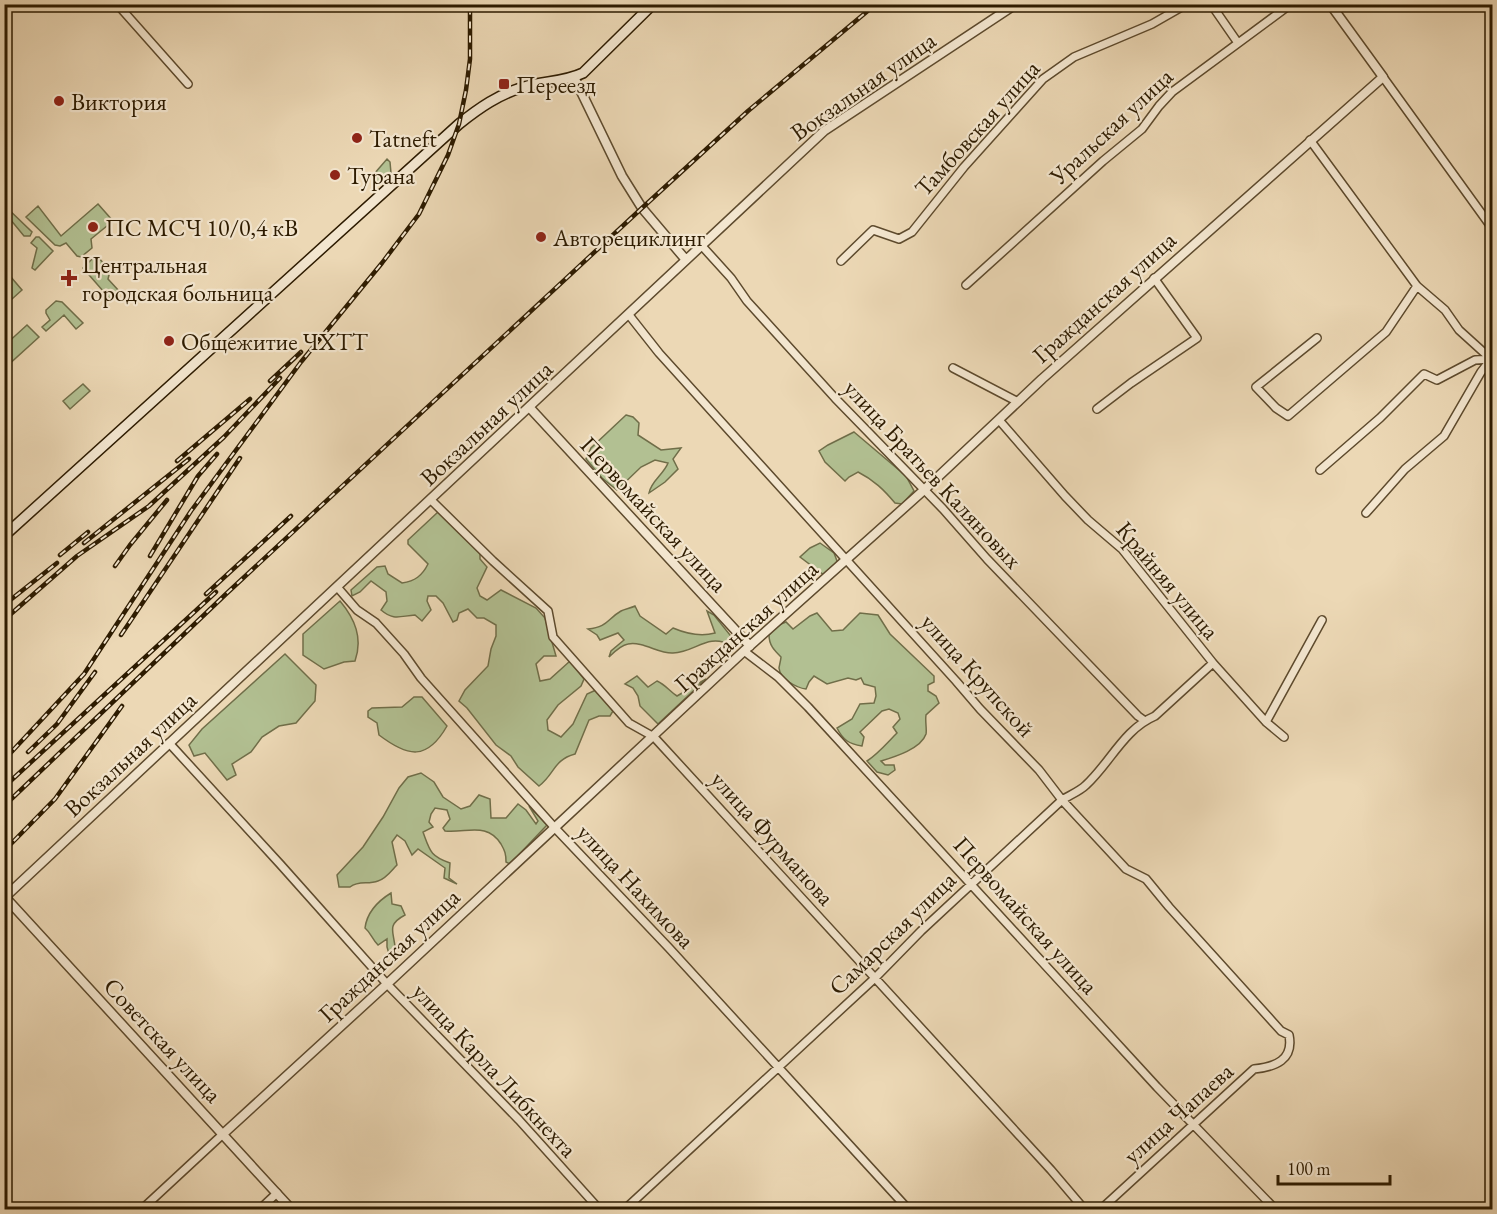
<svg xmlns="http://www.w3.org/2000/svg" width="1497" height="1214" font-family="'EB Garamond',serif">
  <rect width="100%" height="100%" fill="#ecd8b5"/>
  <filter id="stains"><feTurbulence type="fractalNoise" baseFrequency=".00333" numOctaves="4"/><feColorMatrix values="0 0 0 0 .2 0 0 0 0 .09 0 0 0 0 .02 0 0 0 .5 -.17"/></filter>
  <radialGradient id="worn" r=".72"><stop offset=".6" stop-color="#630" stop-opacity="0"/><stop offset="1" stop-color="#630" stop-opacity=".3"/></radialGradient>
  <path fill="#b2c092" stroke="#706e49" stroke-width="1.5" d="M 387,159 L 390,162 L 391,173 L 380,183 L 375,180 L 374,174 Z
    M 98,204 L 113,221 L 91,239 L 92,248 L 81,257 L 77,256 L 66,243 L 60,246 L 55,245 L 26,217 L 38,206 L 61,236 Z
    M 4,205 L 32,232 L 30,236 L 24,236 L 5,213 Z
    M 36,237 L 39,237 L 53,251 L 35,270 L 32,268 L 37,248 L 31,243 Z
    M 95,256 L 99,258 L 110,271 L 108,279 L 119,291 L 110,299 L 83,268 Z
    M 4,274 L 10,276 L 22,290 L 12,299 L 5,291 Z
    M 56,301 L 62,302 L 83,323 L 76,329 L 64,315 L 46,331 L 42,327 L 50,320 L 46,313 L 46,310 Z
    M 27,325 L 39,337 L 7,366 L 5,363 L 5,345 Z
    M 83,384 L 90,391 L 70,409 L 63,401 Z
    M 626,415 L 633,417 L 639,423 L 638,435 L 661,450 L 681,448 L 673,459 L 678,469 L 665,482 L 649,493 C 651,481 664,474 668,463 L 655,460 L 641,467 L 617,490 L 602,478 L 586,459 L 591,448 Z
    M 854,432 L 906,476 L 914,491 L 902,504 L 895,503 C 884,490 874,480 858,472 L 849,477 L 845,481 L 825,462 L 819,451 L 828,445 Z
    M 438,512 L 480,553 L 480,559 L 487,567 L 477,588 L 480,596 L 487,600 L 501,590 L 536,608 L 545,618 L 556,656 L 544,656 L 536,664 L 540,681 L 550,679 L 570,661 L 584,679 L 581,686 L 558,705 L 547,720 L 548,730 L 561,737 L 573,724 L 587,694 L 596,690 L 613,711 L 610,716 L 599,716 L 589,720 L 575,754 C 553,760 555,774 539,786 L 518,767 L 511,756 L 496,745 L 467,708 L 459,701 L 465,690 L 488,666 L 491,649 L 496,636 L 496,625 L 484,618 L 477,618 L 468,609 L 459,613 L 457,620 L 453,622 L 443,603 L 436,596 L 428,596 L 427,601 L 431,610 L 422,621 L 415,615 C 400,616 394,621 381,610 L 387,601 L 386,592 L 371,581 L 360,592 L 352,596 L 351,590 L 377,567 L 385,566 L 388,574 L 402,583 C 415,581 422,576 428,564 L 408,544 L 408,540 Z
    M 820,543 L 834,553 L 837,561 L 832,570 L 824,575 L 800,557 L 810,548 Z
    M 340,601 C 355,619 363,638 355,661 L 344,662 L 324,669 L 303,655 L 303,634 Z
    M 635,606 L 640,616 L 666,634 L 673,628 C 687,634 700,637 715,633 L 707,611 L 714,615 L 734,640 L 731,645 C 707,633 696,652 673,653 C 659,654 643,641 628,644 C 621,645 614,652 609,657 L 611,651 L 624,640 L 618,633 L 600,640 L 597,635 L 588,629 C 608,627 607,619 621,611 C 625,609 631,608 635,606 Z
    M 817,613 L 832,631 L 843,630 L 860,613 L 878,615 L 890,634 L 934,676 L 934,682 L 928,685 L 928,691 L 936,696 L 939,703 L 926,715 C 925,721 927,730 926,734 C 921,749 894,757 881,761 L 885,765 L 894,765 L 895,770 L 888,775 L 877,772 L 867,761 C 878,754 888,742 897,733 L 893,727 L 900,719 L 898,713 L 889,709 L 882,711 L 860,732 L 864,737 L 862,746 C 849,744 843,740 837,728 L 852,719 L 860,704 L 874,703 L 876,696 L 875,687 L 864,684 L 861,678 L 856,680 L 848,678 L 827,684 L 814,676 L 809,682 L 806,689 C 797,688 780,679 779,668 C 779,667 781,659 781,657 C 774,650 769,645 769,635 L 776,626 L 786,622 L 793,629 L 810,616 Z
    M 285,654 L 316,685 L 315,701 L 296,723 L 279,726 L 262,737 L 251,752 L 232,764 L 236,775 L 227,780 L 205,753 L 194,756 L 189,745 L 202,729 Z
    M 637,676 L 648,687 L 657,681 C 666,685 669,691 677,696 L 706,679 L 658,724 L 640,706 L 638,696 L 633,688 L 625,684 Z
    M 414,697 L 422,697 L 447,726 C 427,761 408,757 379,735 L 377,723 L 368,717 L 368,711 L 372,708 L 402,707 Z
    M 421,773 L 434,782 L 443,797 L 461,809 L 470,806 L 479,795 L 490,799 L 491,818 L 506,818 L 518,804 L 526,810 L 536,824 L 538,821 L 529,806 L 547,825 L 510,864 L 506,862 C 506,854 505,851 501,844 C 487,822 468,833 445,831 L 443,828 L 450,819 L 447,810 L 435,808 L 431,814 L 429,822 L 433,827 L 423,832 C 430,851 430,856 450,863 L 449,878 L 457,884 L 444,878 L 445,868 L 418,849 L 412,855 L 405,841 L 397,835 L 392,842 L 397,865 C 392,870 386,879 378,881 C 368,885 359,880 350,887 L 339,887 L 337,875 L 363,847 L 383,817 L 399,788 L 408,777 Z
    M 391,893 L 392,904 L 401,906 L 405,915 C 384,926 396,934 395,951 L 389,954 L 387,947 L 387,939 L 378,945 C 372,939 371,933 365,928 C 367,912 378,901 391,893 Z"/>
  <g fill="none" stroke-linecap="round" stroke-linejoin="round">
    <g stroke="#5d4a2d" stroke-width="10">
      <path id="minor" d="M 117,4 L 188,84
        M 1211,4 L 1238,43
        M 1383,77 L 1492,228
        M 1310,140 L 1417,286 L 1445,310 L 1459,330 L 1491,359
        M 702,246 L 731,278 L 747,301 L 835,398 L 943,509 L 987,559 L 1138,716 L 1145,721
        M 841,261 L 873,230 L 899,239 L 912,232 L 964,167 L 1043,79 L 1074,57 L 1152,24 L 1187,4
        M 966,285 L 1103,161 L 1142,129 L 1159,106 L 1172,92 L 1291,4
        M 629,315 L 659,353 L 956,681 L 980,709 L 1039,770 L 1062,800 L 1126,869 L 1146,879 L 1169,907 L 1281,1031 L 1289,1035 C 1294,1060 1275,1067 1254,1069 L 1100,1210
        M 1317,338 L 1256,387 L 1276,408 L 1288,416 L 1386,332 L 1417,286
        M 953,368 L 1018,402
        M 1097,409 L 1131,383 L 1197,338 L 1154,278
        M 999,420 L 1065,496 L 1088,520 L 1122,549 L 1213,663 L 1266,722 L 1284,737
        M 1320,470 L 1380,418 L 1424,374 L 1437,380 L 1475,360 L 1491,359
        M 431,500 L 493,561 L 548,611 L 553,637 L 629,723 L 654,737 L 1051,1170 L 1085,1210
        M 1366,513 L 1405,469 L 1444,436 L 1481,372 L 1492,358
        M 338,588 L 357,610 L 376,623 L 404,654 L 421,678 L 555,828 L 669,948 L 909,1210
        M 744,651 L 778,677 L 808,707 L 1157,1087 L 1276,1210
        M 1266,722 L 1322,620
        M 169,743 L 280,864 L 387,984 L 519,1120 L 600,1210
        M 141,1210 L 223,1134
        M 259,1210 L 277,1193
        M 624,1210 L 875,978 L 921,931 L 1062,800 C 1070,795 1080,791 1086,785 C 1110,763 1124,729 1155,716 L 1213,663"/>
    </g>
    <g stroke="#5d4a2d" stroke-width="11">
      <path id="tertiary" d="M 574,77 L 622,176 L 642,208 L 686,260
        M 530,408 L 750,646
        M 5,897 L 292,1210
        M 4,898 L 824,131 L 1016,4
        M 223,1134 L 387,984 L 744,651 L 924,490 L 1042,379 L 1383,77 L 1330,4"/>
    </g>
    <g stroke="#2d1b00" stroke-width="12">
      <path id="secondary" d="M 4,536 L 459,124 C 479,108 499,94 524,87 C 544,81 564,82 583,73 L 653,4"/>
    </g>
    <use href="#minor" stroke="#f3e6cf" stroke-width="7"/>
    <use href="#tertiary" stroke="#f3e6cf" stroke-width="8"/>
    <use href="#secondary" stroke="#f3e6cf" stroke-width="9"/>
    <g stroke="#2d1b00" stroke-width="4.5">
      <path id="rail" d="M 270,381 L 301,352
        M 177,461 L 250,399
        M 84,543 L 189,459
        M 60,555 L 88,532
        M 150,556 L 198,476 L 217,454
        M 115,566 L 130,545 L 167,500
        M 206,594 L 291,516
        M 4,605 L 57,563
        M 4,620 L 77,556 L 149,506 L 224,437 L 280,378
        M 121,635 L 240,458
        M 28,752 L 57,724 L 95,672
        M 4,760 L 84,674 L 191,511 L 301,362 L 382,263 L 419,214 L 448,155 L 459,124 L 466,90 L 470,59 L 470,4
        M 4,787 L 216,592
        M 4,806 L 226,594 L 642,208 L 748,111 L 876,4
        M 4,851 L 55,799 L 122,706"/>
    </g>
    <use href="#rail" stroke="#f3e6cf" stroke-width="2" stroke-dasharray="7" stroke-linecap="butt"/>
  </g>
  <g fill="#8f2418" stroke="#f3e6cf" stroke-width="2">
    <rect x="498" y="78" width="12" height="12" rx="3"/>
    <circle cx="59" cy="101" r="6"/>
    <circle cx="357" cy="138" r="6"/>
    <circle cx="335" cy="175" r="6"/>
    <circle cx="93" cy="227" r="6"/>
    <circle cx="541" cy="237" r="6"/>
    <path d="M66 269h6v6h6v6h-6v6h-6v-6h-6v-6h6z"/>
    <circle cx="169" cy="341" r="6"/>
  </g>
  <g text-anchor="middle" dominant-baseline="central" stroke-width="4.5" stroke-linejoin="round" paint-order="stroke">
    <g font-size="24" fill="#2d1b00" stroke="#f3e6cf" text-anchor="start">
      <text x="516" y="84">Переезд</text>
      <text x="71" y="101">Виктория</text>
      <text x="369" y="138">Tatneft</text>
      <text x="347" y="175">Турана</text>
      <text x="105" y="227">ПС МСЧ 10/0,4 кВ</text>
      <text x="553" y="237">Авторециклинг</text>
      <text x="82" y="264">Центральная<tspan x="82" dy="28">городская больница</tspan></text>
      <text x="181" y="341">Общежитие ЧХТТ</text>
    </g>
    <g font-size="24" fill="#2d1b00" stroke="#f3e6cf">
      <text transform="translate(863 86) rotate(-35)">Вокзальная улица</text>
      <text transform="translate(1111 126) rotate(-43)">Уральская улица</text>
      <text transform="translate(977 128) rotate(-48)">Тамбовская улица</text>
      <text transform="translate(1104 297) rotate(-42)">Гражданская улица</text>
      <text transform="translate(486 423) rotate(-43)">Вокзальная улица</text>
      <text transform="translate(933 474) rotate(47)">улица Братьев Каляновых</text>
      <text transform="translate(654 514) rotate(47)">Первомайская улица</text>
      <text transform="translate(1168 580) rotate(50)">Крайняя улица</text>
      <text transform="translate(746 626) rotate(-42)">Гражданская улица</text>
      <text transform="translate(978 675) rotate(48)">улица Крупской</text>
      <text transform="translate(130 754) rotate(-43)">Вокзальная улица</text>
      <text transform="translate(773 838) rotate(48)">улица Фурманова</text>
      <text transform="translate(636 886) rotate(47)">улица Нахимова</text>
      <text transform="translate(1026 915) rotate(48)">Первомайская улица</text>
      <text transform="translate(892 933) rotate(-44)">Самарская улица</text>
      <text transform="translate(389 955) rotate(-43)">Гражданская улица</text>
      <text transform="translate(163 1040) rotate(47)">Советская улица</text>
      <text transform="translate(495 1070) rotate(47)">улица Карла Либкнехта</text>
      <text transform="translate(1178 1113) rotate(-42)">улица Чапаева</text>
    </g>
  </g>
  <rect width="1497" height="1214" fill="none" stroke="#ecd8b5" stroke-width="24"/>
  <rect x="6" y="6" width="1485" height="1202" fill="none" stroke="#2d1b00" stroke-width="3"/>
  <rect x="12" y="12" width="1473" height="1190" fill="none" stroke="#2d1b00" stroke-width="1.5"/>
  <path d="M1278 1175v9h112v-9" fill="none" stroke="#2d1b00" stroke-width="3"/>
  <text x="1287" y="1175" font-size="18" fill="#2d1b00" stroke="#f3e6cf" stroke-width="4.5" paint-order="stroke">100 m</text>
  <rect width="100%" height="100%" filter="url(#stains)"/>
  <rect width="100%" height="100%" fill="url(#worn)"/>
</svg>
